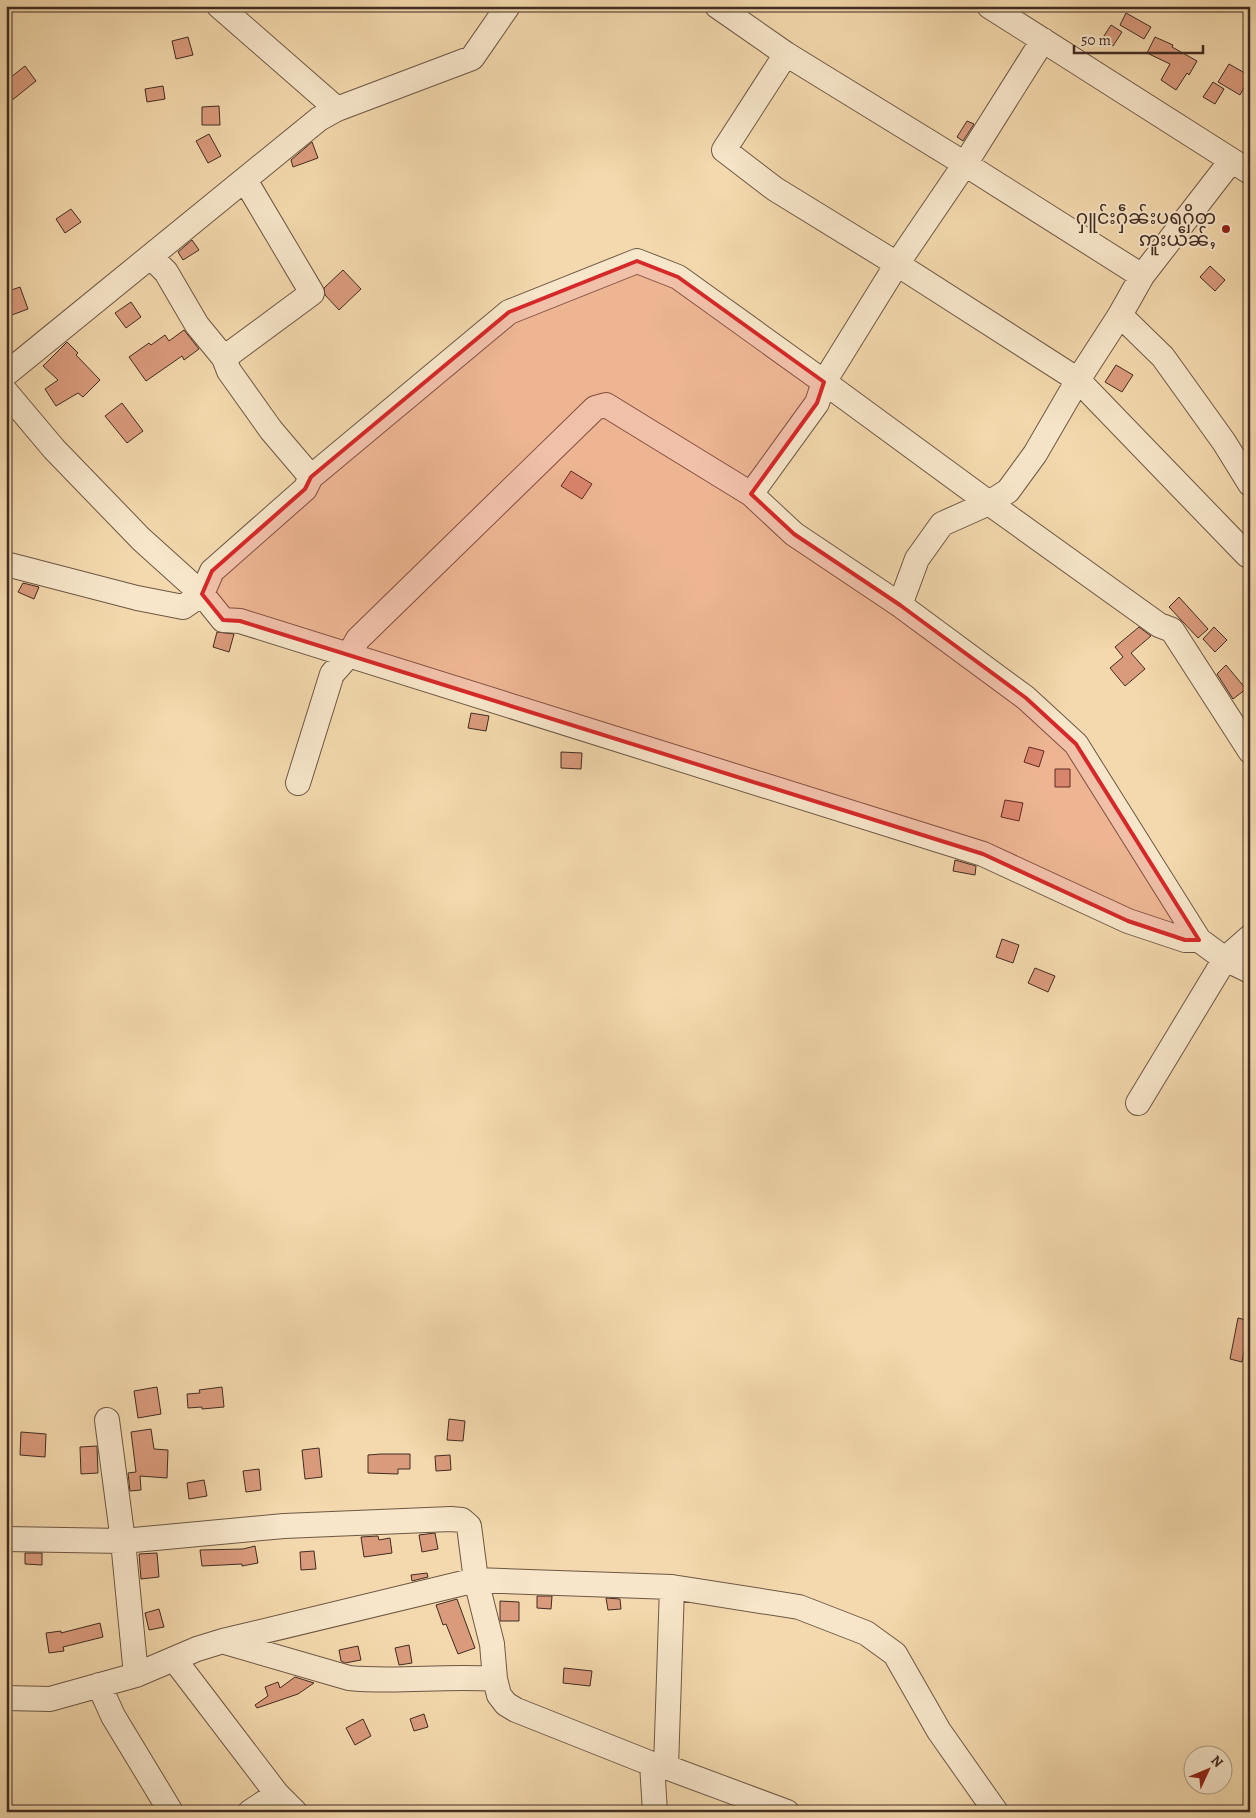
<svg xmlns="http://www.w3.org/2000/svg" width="1256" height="1818" font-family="Alegreya,'Noto Sans Myanmar',serif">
  <rect width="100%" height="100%" fill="#f3d9ad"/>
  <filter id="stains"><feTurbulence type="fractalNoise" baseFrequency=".004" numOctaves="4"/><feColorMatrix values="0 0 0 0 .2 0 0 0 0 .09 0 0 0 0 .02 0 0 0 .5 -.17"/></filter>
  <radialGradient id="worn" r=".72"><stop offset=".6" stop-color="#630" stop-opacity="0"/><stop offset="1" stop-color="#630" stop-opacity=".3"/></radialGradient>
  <path fill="#da9b7d" stroke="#412c22" d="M 1126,13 L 1151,27 L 1144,39 L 1120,25 Z
    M 1111,25 L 1122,32 L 1113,46 L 1102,39 Z
    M 188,37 L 193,55 L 176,59 L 172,41 Z
    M 1155,37 L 1173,45 L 1172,47 L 1197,61 L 1189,75 L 1187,73 L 1176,90 L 1161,80 L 1170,64 L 1147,53 Z
    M 1229,64 L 1250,76 L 1240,95 L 1218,82 Z
    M 25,66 L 36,81 L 6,105 L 6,81 Z
    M 1213,82 L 1224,89 L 1215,104 L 1203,97 Z
    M 163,86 L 165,99 L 147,102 L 145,89 Z
    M 219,106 L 220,125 L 202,125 L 202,107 Z
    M 967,121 L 974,124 L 963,141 L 957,137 Z
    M 209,134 L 221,156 L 208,163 L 196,141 Z
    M 312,142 L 318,158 L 293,167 L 291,160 Z
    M 71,209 L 81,222 L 65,233 L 56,219 Z
    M 192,240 L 199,250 L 183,260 L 178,252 Z
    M 1210,266 L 1225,280 L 1215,291 L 1200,277 Z
    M 343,270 L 361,289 L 339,310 L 325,295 L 324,288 Z
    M 20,287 L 28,309 L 9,316 L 6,308 L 6,292 Z
    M 131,302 L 141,317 L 126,328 L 115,313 Z
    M 184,330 L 199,349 L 184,360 L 182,356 L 146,381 L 129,357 L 149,343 L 151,345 L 165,335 L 169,341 Z
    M 67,342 L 78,353 L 76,355 L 100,380 L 83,397 L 78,393 L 56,406 L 45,389 L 58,380 L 43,366 Z
    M 1116,365 L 1133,375 L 1122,392 L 1105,382 Z
    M 122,403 L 143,431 L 127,443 L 105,416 Z
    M 571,471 L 592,484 L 582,499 L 561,486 Z
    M 23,583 L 39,587 L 34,599 L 18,592 Z
    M 1179,597 L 1208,629 L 1198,638 L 1169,607 Z
    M 1139,627 L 1151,636 L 1131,653 L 1145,669 L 1125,686 L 1110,668 L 1123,657 L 1115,647 Z
    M 1214,627 L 1227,640 L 1215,652 L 1203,639 Z
    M 217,632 L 234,634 L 229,652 L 213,647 Z
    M 1226,665 L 1246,689 L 1233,699 L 1217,674 Z
    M 471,713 L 489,716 L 486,731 L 468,728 Z
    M 1029,747 L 1044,751 L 1039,767 L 1024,762 Z
    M 561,752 L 582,753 L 581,769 L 561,768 Z
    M 1055,769 L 1070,769 L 1070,787 L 1055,787 Z
    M 1005,800 L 1023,803 L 1019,821 L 1001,817 Z
    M 955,860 L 976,866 L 975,875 L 953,871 Z
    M 1002,939 L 1019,945 L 1013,963 L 996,957 Z
    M 1035,968 L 1055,976 L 1048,992 L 1028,983 Z
    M 1238,1318 L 1250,1321 L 1242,1362 L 1230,1359 Z
    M 157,1387 L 161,1414 L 138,1418 L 134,1391 Z
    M 222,1387 L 224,1407 L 202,1409 L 202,1407 L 188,1408 L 187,1394 L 200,1393 L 199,1390 Z
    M 449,1419 L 465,1421 L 463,1441 L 447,1440 Z
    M 151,1429 L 154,1449 L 168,1450 L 167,1478 L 140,1476 L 141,1490 L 130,1491 L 128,1473 L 136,1472 L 131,1432 Z
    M 21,1432 L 46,1434 L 45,1457 L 20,1455 Z
    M 97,1446 L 98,1473 L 81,1474 L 80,1447 Z
    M 319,1448 L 322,1477 L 305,1479 L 302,1450 Z
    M 381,1454 L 410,1454 L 410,1469 L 398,1469 L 398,1474 L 368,1473 L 368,1455 Z
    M 450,1455 L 451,1470 L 436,1471 L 435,1456 Z
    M 259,1469 L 261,1490 L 246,1492 L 243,1471 Z
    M 204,1480 L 207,1496 L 189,1499 L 187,1483 Z
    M 435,1533 L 438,1549 L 422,1552 L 419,1535 Z
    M 378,1536 L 379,1540 L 390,1538 L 392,1553 L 364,1557 L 361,1537 Z
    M 255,1546 L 258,1563 L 242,1566 L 242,1564 L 202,1566 L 200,1550 L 243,1549 Z
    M 314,1551 L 316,1569 L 301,1570 L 300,1552 Z
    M 25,1553 L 42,1553 L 42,1565 L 25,1564 Z
    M 157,1553 L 159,1577 L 141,1579 L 139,1554 Z
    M 427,1573 L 428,1577 L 412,1581 L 411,1575 Z
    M 537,1596 L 552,1596 L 551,1609 L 537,1608 Z
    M 606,1598 L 620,1599 L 621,1609 L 608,1610 Z
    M 457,1599 L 475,1648 L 458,1654 L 446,1624 L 443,1625 L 436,1605 Z
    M 500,1601 L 519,1602 L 519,1621 L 500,1621 Z
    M 159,1609 L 164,1627 L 149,1630 L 145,1613 Z
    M 100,1623 L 103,1637 L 63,1647 L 64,1651 L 49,1653 L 46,1633 L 61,1631 L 61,1633 Z
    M 409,1645 L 412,1663 L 399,1665 L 395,1648 Z
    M 358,1646 L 361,1660 L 345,1663 L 341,1661 L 339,1650 Z
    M 564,1668 L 592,1671 L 590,1686 L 563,1683 Z
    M 295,1677 L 314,1683 L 298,1694 L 257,1708 L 255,1705 L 268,1696 L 265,1687 L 278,1682 L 280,1688 Z
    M 424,1714 L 428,1727 L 414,1731 L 410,1719 Z
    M 363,1719 L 371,1736 L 355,1745 L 346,1728 Z"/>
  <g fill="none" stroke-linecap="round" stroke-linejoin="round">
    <g stroke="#6e5745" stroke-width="26">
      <path id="minor" d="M 219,6 L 337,109
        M 717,6 L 786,54 L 965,164 L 1142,276
        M 989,6 L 1250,172
        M 786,54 L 724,150 L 775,189 L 897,264 L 1078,380 L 1247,555
        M 151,257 L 166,272 L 197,325 L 224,358 L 229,371 L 271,430 L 311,477
        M 1120,315 L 1163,357 L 1224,442 L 1250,484
        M 224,358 L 312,293 L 245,180
        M 6,374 L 319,119 L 337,109 L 472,58 L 508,6
        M 6,392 L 54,449 L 141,539 L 202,594 L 223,620 L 240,621 L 983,854 L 1128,921 L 1185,940 L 1199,940
        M 751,494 L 817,403 L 824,382 L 897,264 L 965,164 L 1043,40
        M 6,564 L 137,598 L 183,607 L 202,594 L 212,571 L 305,489 L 311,477 L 509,312 L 637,261 L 678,277 L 824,382 L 989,503 L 1159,625 L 1172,630 L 1250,751
        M 900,605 L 917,559 L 942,524 L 989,503 L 1008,491 L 1035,454 L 1078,380 L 1120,315 L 1142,276 L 1231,161
        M 298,783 L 332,674 L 348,656 L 358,639 L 595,408 L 606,405 L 751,494 L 794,534 L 900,605 L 1026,698 L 1076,744 L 1199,940 L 1225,959 L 1250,971
        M 1138,1103 L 1225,959 L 1250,937
        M 107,1420 L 123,1541 L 136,1675
        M 6,1539 L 123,1541 L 284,1526 L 451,1519 L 462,1520 L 469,1526 L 476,1580 L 492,1644 L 495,1679 L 499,1695 L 506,1704 L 516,1710 L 652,1764 L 666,1767 L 787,1812
        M 225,1642 L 349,1678 C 397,1683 446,1675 495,1679
        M 174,1659 L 277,1794
        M 99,1685 L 113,1716 L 171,1812
        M 6,1698 L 50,1699 L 136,1675 L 197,1649 L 223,1641 L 476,1580 L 672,1587 L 799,1607 L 866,1633 L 895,1654 L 939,1731 L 996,1812
        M 652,1764 L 655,1812
        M 666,1767 L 672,1587
        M 250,1812 L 277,1794 L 295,1812"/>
    </g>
    <use href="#minor" stroke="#f7e6ca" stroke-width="24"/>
  </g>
  <path fill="#d62828" fill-opacity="0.2" stroke="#d62828" stroke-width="4" stroke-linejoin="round" d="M 637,261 L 678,277 L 824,382 L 817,403 L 751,494 L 794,534 L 900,605 L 1026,698 L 1076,744 L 1199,940 L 1185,940 L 1128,921 L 983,854 L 240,621 L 223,620 L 202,594 L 212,571 L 305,489 L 311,477 L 509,312 Z"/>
  <circle fill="#8f2418" stroke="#f7e6ca" stroke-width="2" cx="1226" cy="229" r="5"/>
  <g text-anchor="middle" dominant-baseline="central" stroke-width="4" stroke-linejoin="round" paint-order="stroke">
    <g font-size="19" fill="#412c22" stroke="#f7e6ca" text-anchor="end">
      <text x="1216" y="218">ႁူင်းႁဵၼ်းပရႁိတ<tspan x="1216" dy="22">ဢူးယဵၼ်ႇ</tspan></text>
    </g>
  </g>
  <rect width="1256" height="1818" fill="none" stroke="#f3d9ad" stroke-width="25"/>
  <rect x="8" y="8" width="1241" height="1803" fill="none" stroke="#412c22" stroke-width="2.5"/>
  <rect x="12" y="12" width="1231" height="1793" fill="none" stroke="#412c22"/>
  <g transform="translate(1208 1770) rotate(46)"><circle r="24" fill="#f7e6ca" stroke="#ae9c87"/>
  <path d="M0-4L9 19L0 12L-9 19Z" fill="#8f2418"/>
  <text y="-8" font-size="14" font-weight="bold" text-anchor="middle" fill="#412c22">N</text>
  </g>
  <path d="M1074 45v8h129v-8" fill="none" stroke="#412c22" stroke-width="2.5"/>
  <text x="1081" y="45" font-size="15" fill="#412c22" stroke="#f7e6ca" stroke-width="4" paint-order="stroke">50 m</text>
  <rect width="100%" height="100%" filter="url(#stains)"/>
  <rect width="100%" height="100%" fill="url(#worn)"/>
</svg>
